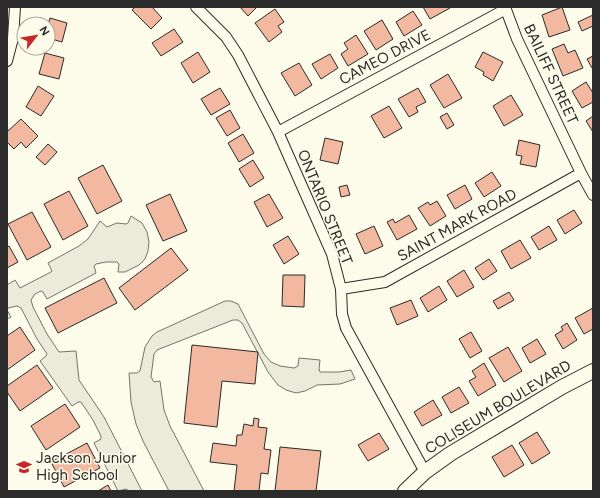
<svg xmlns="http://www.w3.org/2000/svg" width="600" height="498" font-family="Figtree,sans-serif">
  <rect width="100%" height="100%" fill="#fdfbea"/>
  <path fill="#eceadb" stroke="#74746e" d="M 131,216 L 142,223 L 147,232 L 149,242 L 148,251 L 145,259 L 139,265 L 125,272 L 118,272 L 119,264 L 117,262 L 106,262 L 96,264 L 94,266 L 96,273 L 47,299 L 43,292 L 41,291 L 35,294 L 31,300 L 33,307 L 47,334 L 59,352 L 76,351 L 79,380 L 104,417 L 142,491 L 129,491 L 126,489 L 118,491 L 94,443 L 101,439 L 101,436 L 93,420 L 81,402 L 78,402 L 72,406 L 40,361 L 46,356 L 47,354 L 37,339 L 21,308 L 17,306 L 8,308 L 7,310 L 11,317 L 7,319 L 7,285 L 15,280 L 20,288 L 51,272 L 52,271 L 48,263 L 79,246 L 88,239 L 100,221 L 107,227 L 117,223 L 126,224 L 128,223 Z
    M 225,301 L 231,301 L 238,304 L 264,354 L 271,362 L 280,366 L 294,368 L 298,366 L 299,358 L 320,360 L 319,369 L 320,372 L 339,372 L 351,370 L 355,379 L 340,384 L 317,385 L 305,391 L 296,393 L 286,390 L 278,385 L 268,372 L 242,323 L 238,320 L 233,320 L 157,350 L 154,354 L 151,377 L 154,382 L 160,381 L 164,410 L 170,426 L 204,491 L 169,491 L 143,441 L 136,424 L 131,402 L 129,373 L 137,373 L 140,371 L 145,347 L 152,336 L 157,332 Z"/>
  <path fill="#f2b8a0" stroke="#2b2b2b" d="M 135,7 L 152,7 L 162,18 L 151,29 L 132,10 Z
    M 240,7 L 257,7 L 248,16 Z
    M 423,7 L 449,7 L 450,8 L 430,19 Z
    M 562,7 L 570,30 L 549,37 L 542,15 Z
    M 275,9 L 284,22 L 278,26 L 282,32 L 269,42 L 255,23 Z
    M 413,11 L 422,25 L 404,36 L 396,22 Z
    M 593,15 L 593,26 L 582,31 L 578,22 Z
    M 50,18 L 67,23 L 62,42 L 48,38 L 48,25 Z
    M 382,20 L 393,39 L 376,50 L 364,31 Z
    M 174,29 L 183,42 L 161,56 L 152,43 Z
    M 356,35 L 368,54 L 348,66 L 341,54 L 348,49 L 344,43 Z
    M 564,44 L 568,53 L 575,50 L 583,68 L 563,76 L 552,49 Z
    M 198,52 L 210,72 L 193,83 L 181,63 Z
    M 483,52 L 503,62 L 493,81 L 483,75 L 484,72 L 475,67 Z
    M 45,53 L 64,58 L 59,79 L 39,74 Z
    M 330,54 L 338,68 L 321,79 L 312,64 Z
    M 593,56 L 593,68 L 592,68 L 587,59 Z
    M 299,63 L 312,85 L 295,96 L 281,73 Z
    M 448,74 L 462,98 L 444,108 L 430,85 Z
    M 586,82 L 593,93 L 593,102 L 582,108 L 572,91 Z
    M 38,86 L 54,96 L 41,116 L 26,107 Z
    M 220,88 L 230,104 L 211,115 L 201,99 Z
    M 418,88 L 426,102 L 416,107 L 418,112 L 409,117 L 398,99 Z
    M 511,95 L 523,115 L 504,126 L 493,106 Z
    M 389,106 L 402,128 L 384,138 L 371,116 Z
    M 230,110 L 240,128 L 227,136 L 216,118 Z
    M 447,113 L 454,125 L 447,129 L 440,117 Z
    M 593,116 L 593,132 L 586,121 Z
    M 21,119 L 38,136 L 26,148 L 21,142 L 14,149 L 7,142 L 7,132 Z
    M 243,134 L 254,153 L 239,162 L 228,143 Z
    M 325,138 L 343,142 L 338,164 L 320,160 Z
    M 519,140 L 540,145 L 536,167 L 520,164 L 522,156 L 516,155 Z
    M 48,144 L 57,152 L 45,165 L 36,157 Z
    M 253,160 L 264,178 L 250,187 L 239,169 Z
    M 103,165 L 122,201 L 97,214 L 78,178 Z
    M 492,172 L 501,186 L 484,197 L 475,183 Z
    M 347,185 L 350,195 L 341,197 L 339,187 Z
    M 465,185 L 472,199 L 455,209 L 447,195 Z
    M 69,191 L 88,226 L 63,240 L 44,204 Z
    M 170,194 L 187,231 L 163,241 L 146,205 Z
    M 269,194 L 283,218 L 267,227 L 254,202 Z
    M 437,201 L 446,216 L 430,226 L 418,208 L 428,202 L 430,205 Z
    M 574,210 L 582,223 L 565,234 L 557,220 Z
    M 32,212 L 51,247 L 27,260 L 8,224 Z
    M 409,215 L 417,229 L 397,240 L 387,222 L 393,219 L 395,223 Z
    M 374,226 L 383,246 L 365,254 L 356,234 Z
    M 549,226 L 557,240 L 539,250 L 531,237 Z
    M 288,236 L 299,254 L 284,264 L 273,245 Z
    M 520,240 L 531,258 L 511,269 L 501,251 Z
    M 9,246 L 18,262 L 7,268 L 7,247 Z
    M 171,248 L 188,270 L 135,310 L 119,288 Z
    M 489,259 L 497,271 L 483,280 L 475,268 Z
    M 464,270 L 474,287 L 457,297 L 447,281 Z
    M 283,275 L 305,275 L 304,307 L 282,306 Z
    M 104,278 L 117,303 L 58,333 L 45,308 Z
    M 439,286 L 447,300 L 428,312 L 420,298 Z
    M 509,292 L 514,300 L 498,309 L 493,301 Z
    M 411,300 L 418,316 L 397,325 L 390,308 Z
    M 593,308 L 593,329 L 584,334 L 575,318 Z
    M 567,323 L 577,340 L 563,349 L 555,335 L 563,330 L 561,327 Z
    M 20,327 L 35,350 L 7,370 L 7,336 Z
    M 471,332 L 482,351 L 470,358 L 459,339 Z
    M 537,339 L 546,354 L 530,363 L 522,348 Z
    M 192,345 L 258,352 L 255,384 L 222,381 L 217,427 L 184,423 Z
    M 508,347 L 522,371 L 504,382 L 489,358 Z
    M 484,363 L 496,385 L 478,396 L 469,381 L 476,377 L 472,371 Z
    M 37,365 L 53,388 L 20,411 L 7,392 L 7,386 Z
    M 459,387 L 469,403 L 451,413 L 442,397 Z
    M 433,400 L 442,415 L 422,426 L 414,412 Z
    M 65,404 L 80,427 L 46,450 L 31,426 Z
    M 254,418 L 259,419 L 258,427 L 267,428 L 264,449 L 271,450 L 268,474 L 261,473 L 259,491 L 234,491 L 237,465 L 210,462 L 213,443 L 236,446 L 237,435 L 242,435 L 244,424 L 253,426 Z
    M 537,432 L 550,453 L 532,464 L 519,443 Z
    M 379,433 L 389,449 L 368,461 L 358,445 Z
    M 87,443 L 100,468 L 64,487 L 51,462 Z
    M 512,445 L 524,465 L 504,477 L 492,457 Z
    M 280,447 L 321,451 L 316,491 L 275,491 Z
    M 108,485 L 111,491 L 98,491 Z"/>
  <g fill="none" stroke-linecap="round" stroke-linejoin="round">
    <g stroke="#2b2b2b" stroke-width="12">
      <path id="minor" d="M 196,7 L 226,37 L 238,55 L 278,132 L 332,254 L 341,289 L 342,314 L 346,328 L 425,472
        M 505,7 L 517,39 L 581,173 L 593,195
        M 7,61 L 13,38 L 15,7
        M 278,132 L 506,9
        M 341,289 L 385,282 L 581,173"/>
    </g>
    <g stroke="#2b2b2b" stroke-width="16">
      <path id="secondary" d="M 405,491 L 425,472 L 450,454 L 562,387 L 593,371"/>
    </g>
    <use href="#minor" stroke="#fdfbea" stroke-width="10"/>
    <use href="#secondary" stroke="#fdfbea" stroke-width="14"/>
  </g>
  <defs>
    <g id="school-bare" transform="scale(1.2)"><path d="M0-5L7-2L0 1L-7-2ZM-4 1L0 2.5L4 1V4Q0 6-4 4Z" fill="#c62828" stroke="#fdfbea" stroke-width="2.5" paint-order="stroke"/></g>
  </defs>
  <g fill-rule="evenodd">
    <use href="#school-bare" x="24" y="467"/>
  </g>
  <g text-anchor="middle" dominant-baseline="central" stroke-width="3" stroke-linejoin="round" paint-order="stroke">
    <g font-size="15" fill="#2b2b2b" stroke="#fdfbea">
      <text transform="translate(385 57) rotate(-28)">CAMEO DRIVE</text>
      <text transform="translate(551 74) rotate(65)">BAILIFF STREET</text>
      <text transform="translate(325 207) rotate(68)">ONTARIO STREET</text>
      <text transform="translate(457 225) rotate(-29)">SAINT MARK ROAD</text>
      <text transform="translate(498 407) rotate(-31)">COLISEUM BOULEVARD</text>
    </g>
    <g font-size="15" fill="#2b2b2b" stroke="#fdfbea" text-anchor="start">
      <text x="36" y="458">Jackson Junior<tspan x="36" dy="17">High School</tspan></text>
    </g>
  </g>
  <rect width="600" height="498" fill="none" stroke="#2b2b2b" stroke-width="16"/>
  <g transform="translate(36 36) rotate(59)"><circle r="19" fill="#fdfbea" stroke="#a9a89e"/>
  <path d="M0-3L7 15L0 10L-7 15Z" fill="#c62828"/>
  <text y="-6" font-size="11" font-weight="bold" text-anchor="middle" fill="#2b2b2b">N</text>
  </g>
</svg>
